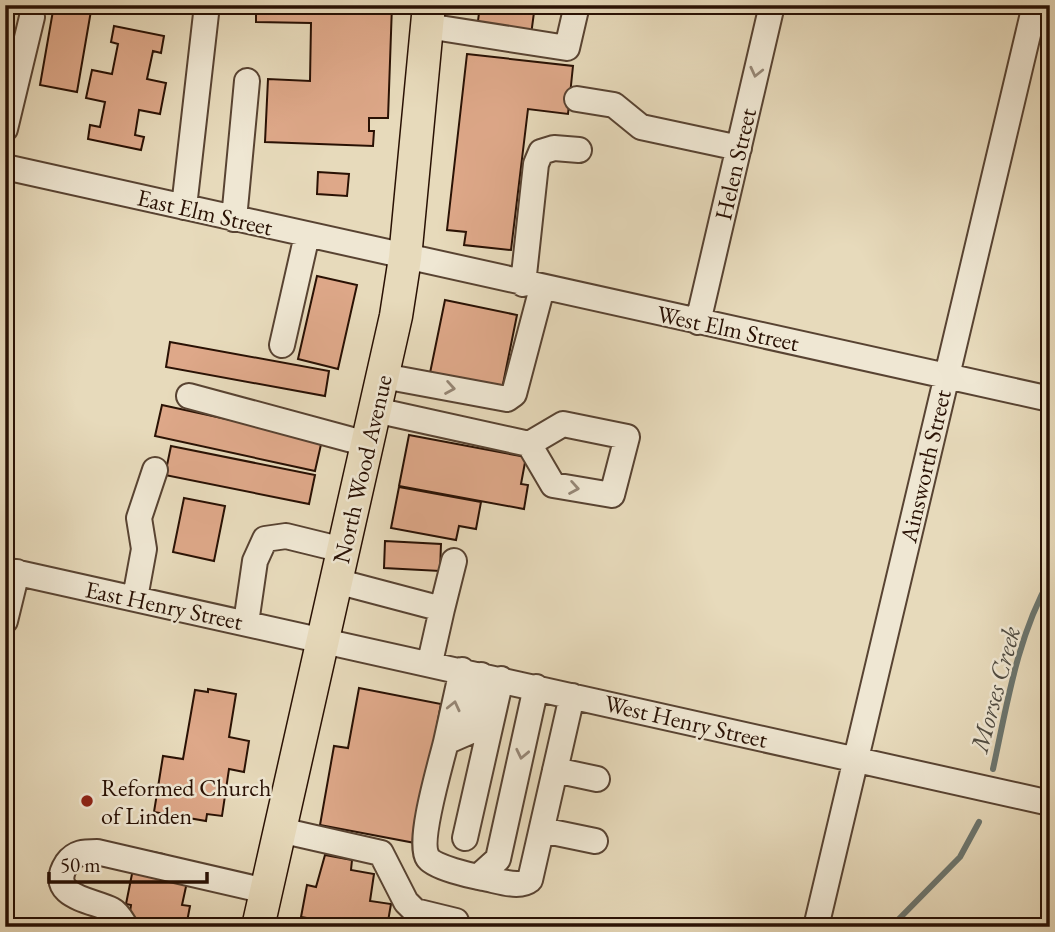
<svg xmlns="http://www.w3.org/2000/svg" width="1055" height="932" font-family="'EB Garamond',serif">
  <rect width="100%" height="100%" fill="#e7dabb"/>
  <filter id="stains"><feTurbulence type="fractalNoise" baseFrequency=".00286" numOctaves="4"/><feColorMatrix values="0 0 0 0 .2 0 0 0 0 .09 0 0 0 0 .02 0 0 0 .5 -.17"/></filter>
  <radialGradient id="worn" r=".72"><stop offset=".6" stop-color="#630" stop-opacity="0"/><stop offset="1" stop-color="#630" stop-opacity=".3"/></radialGradient>
  <g fill="none" stroke-linecap="round" stroke-linejoin="round">
    <path stroke="#6c766f" stroke-width="6" d="M 993,769 C 1007,705 1017,637 1050,579
      M 891,927 L 960,857 L 979,822"/>
  </g>
  <path fill="#dea889" stroke="#291104" stroke-width="2" d="M 54,5 L 92,5 L 77,92 L 40,85 Z
    M 256,5 L 392,5 L 388,118 L 369,118 L 369,131 L 374,131 L 373,146 L 265,142 L 268,79 L 310,81 L 311,23 L 256,22 Z
    M 480,5 L 535,5 L 531,35 L 477,29 Z
    M 114,26 L 164,36 L 161,53 L 153,51 L 147,79 L 166,83 L 160,114 L 139,110 L 135,135 L 144,137 L 141,150 L 88,139 L 90,125 L 100,127 L 105,102 L 86,98 L 92,70 L 112,74 L 118,44 L 111,42 Z
    M 467,54 L 573,66 L 568,114 L 528,109 L 511,250 L 464,245 L 466,232 L 447,230 Z
    M 318,172 L 349,174 L 347,196 L 317,194 Z
    M 317,276 L 357,285 L 338,369 L 298,359 Z
    M 445,300 L 517,315 L 502,389 L 430,373 Z
    M 170,342 L 329,371 L 325,396 L 166,367 Z
    M 162,405 L 322,440 L 315,471 L 155,436 Z
    M 409,435 L 526,457 L 521,484 L 528,485 L 524,509 L 399,486 Z
    M 171,446 L 315,475 L 309,504 L 165,475 Z
    M 399,487 L 481,502 L 476,529 L 459,526 L 456,540 L 391,528 Z
    M 184,498 L 225,506 L 214,561 L 173,552 Z
    M 385,541 L 441,544 L 440,571 L 384,568 Z
    M 359,688 L 441,704 L 415,843 L 320,825 L 334,746 L 348,748 Z
    M 208,689 L 236,694 L 229,737 L 249,741 L 244,772 L 229,769 L 222,816 L 207,814 L 206,821 L 154,812 L 163,756 L 183,759 L 195,690 L 208,692 Z
    M 137,849 L 164,854 L 160,877 L 187,882 L 182,905 L 190,906 L 186,927 L 128,925 L 131,905 L 126,904 Z
    M 325,855 L 352,860 L 351,870 L 374,874 L 370,901 L 391,904 L 387,927 L 359,927 L 301,917 L 307,885 L 316,887 Z"/>
  <g fill="none" stroke-linecap="round" stroke-linejoin="round">
    <g stroke="#584332" stroke-width="28">
      <path id="minor" d="M 427,26 L 567,48 L 577,5
        M 577,99 L 614,105 L 641,127 L 739,148
        M 5,129 L 32,17
        M 5,167 L 1050,399
        M 184,207 L 207,5
        M 234,219 L 247,81
        M 523,284 L 536,164 L 541,152 L 554,148 L 579,150
        M 698,322 L 772,5
        M 282,345 L 307,235
        M 383,376 L 507,399 L 514,394 L 542,288
        M 189,396 L 367,444
        M 375,410 L 529,444 L 563,424 L 627,437 L 612,495 L 553,485 L 529,444
        M 5,570 L 1050,803
        M 336,581 L 442,609 L 430,662
        M 135,598 L 144,549 L 139,518 L 155,470
        M 442,609 L 454,561
        M 5,621 L 17,572
        M 246,623 L 255,561 L 265,539 L 286,536 L 343,550
        M 481,675 L 469,732 L 446,742 C 441,763 417,842 428,858 C 433,867 472,876 483,878 C 496,880 519,889 530,880 L 572,696
        M 446,742 L 462,670
        M 555,770 L 597,779
        M 280,830 L 381,853 L 406,902 L 415,911 L 456,921
        M 542,830 L 595,841
        M 465,838 L 501,679
        M 478,877 L 498,859 L 536,687
        M 126,927 C 122,921 118,913 112,910 C 93,900 45,897 67,863 C 75,852 84,852 97,852 L 266,891
        M 816,927 L 1035,5"/>
    </g>
    <g stroke="#291104" stroke-width="35">
      <path id="major" d="M 258,927 L 396,316 L 405,258 L 429,5"/>
    </g>
    <use href="#minor" stroke="#efe7d3" stroke-width="24"/>
    <use href="#major" stroke="#e7dabb" stroke-width="32"/>
  </g>
  <defs><path id="oneway-chevron" d="M-2-3.5L2.5 0L-2 3.5" fill="none" stroke-width="1.6" stroke-linecap="round" stroke-linejoin="round" transform="scale(1.75)"/></defs>
  <g stroke="#968776">
    <use href="#oneway-chevron" transform="translate(756 72) rotate(103)"/>
    <use href="#oneway-chevron" transform="translate(450 388) rotate(10)"/>
    <use href="#oneway-chevron" transform="translate(574 488) rotate(10)"/>
    <use href="#oneway-chevron" transform="translate(454 706) rotate(-77)"/>
    <use href="#oneway-chevron" transform="translate(522 754) rotate(102)"/>
  </g>
  <circle fill="#8f2418" stroke="#efe7d3" stroke-width="2.5" cx="87" cy="801" r="7"/>
  <g text-anchor="middle" dominant-baseline="central" stroke-width="5" stroke-linejoin="round" paint-order="stroke">
    <g font-size="24" fill="#291104" stroke="#efe7d3">
      <text transform="translate(735 164) rotate(-77)">Helen Street</text>
      <text transform="translate(205 212) rotate(13)">East Elm Street</text>
      <text transform="translate(728 328) rotate(12)">West Elm Street</text>
      <text transform="translate(925 466) rotate(-77)">Ainsworth Street</text>
      <text transform="translate(362 469) rotate(-77)">North Wood Avenue</text>
      <text transform="translate(164 605) rotate(12)">East Henry Street</text>
      <text transform="translate(686 721) rotate(13)">West Henry Street</text>
    </g>
    <g font-size="24" fill="#291104" stroke="#efe7d3" text-anchor="start">
      <text x="101" y="787">Reformed Church<tspan x="101" dy="28">of Linden</tspan></text>
    </g>
    <g font-size="26" font-style="italic" fill="#504c42" stroke="#efe7d3">
      <text transform="translate(995 689) rotate(-75)">Morses Creek</text>
    </g>
  </g>
  <rect width="1055" height="932" fill="none" stroke="#e7dabb" stroke-width="28"/>
  <rect x="7" y="7" width="1041" height="918" fill="none" stroke="#291104" stroke-width="3.5"/>
  <rect x="14" y="14" width="1027" height="904" fill="none" stroke="#291104" stroke-width="2"/>
  <path d="M49 872v10h158v-10" fill="none" stroke="#291104" stroke-width="3.5"/>
  <text x="60" y="872" font-size="21" fill="#291104" stroke="#efe7d3" stroke-width="5" paint-order="stroke">50 m</text>
  <rect width="100%" height="100%" filter="url(#stains)"/>
  <rect width="100%" height="100%" fill="url(#worn)"/>
</svg>
